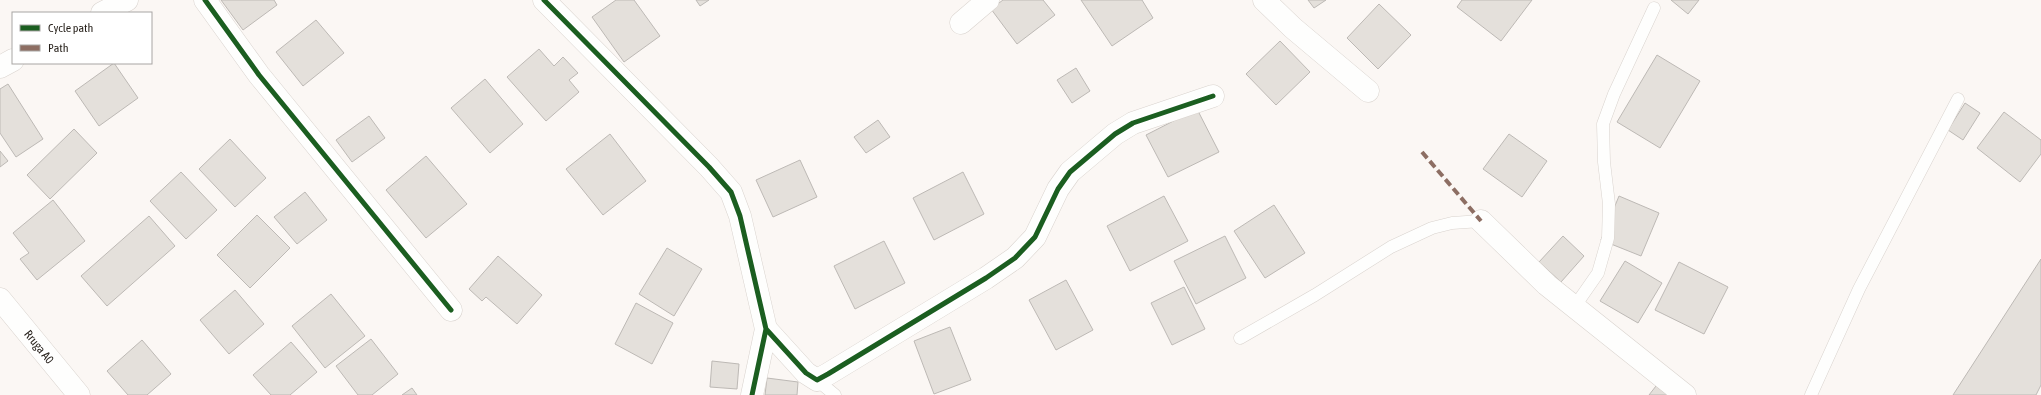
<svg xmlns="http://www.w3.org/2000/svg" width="2041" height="395" font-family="'Asap Condensed',sans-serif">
  <rect width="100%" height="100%" fill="#fbf7f4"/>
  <path fill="#e4e0db" stroke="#bdb9b5" d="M 221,0 L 274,0 L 277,5 L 243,30 Z
    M 616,0 L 634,0 L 660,36 L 624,62 L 592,17 Z
    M 696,0 L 709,0 L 700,6 Z
    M 1003,0 L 1043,0 L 1055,15 L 1017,44 L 991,9 Z
    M 1081,0 L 1142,0 L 1153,18 L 1112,46 Z
    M 1308,0 L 1326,0 L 1314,8 Z
    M 1462,0 L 1532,0 L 1501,41 L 1457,7 Z
    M 1671,0 L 1699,0 L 1688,14 Z
    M 1379,4 L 1411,35 L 1378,69 L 1347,38 Z
    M 316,20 L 344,53 L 303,86 L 276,52 Z
    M 1280,41 L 1310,72 L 1276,105 L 1246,74 Z
    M 539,49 L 554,66 L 563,57 L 578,73 L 569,80 L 579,92 L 546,121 L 507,77 Z
    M 1657,55 L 1700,81 L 1660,148 L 1617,122 Z
    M 114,63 L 138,98 L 99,126 L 75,91 Z
    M 1076,68 L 1090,91 L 1072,103 L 1057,80 Z
    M 485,79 L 523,124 L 490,153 L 451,108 Z
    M 8,84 L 43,139 L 16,157 L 0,133 L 0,89 Z
    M 1965,103 L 1980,113 L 1963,140 L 1948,130 Z
    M 1197,109 L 1219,152 L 1168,177 L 1146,135 Z
    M 2004,112 L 2041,140 L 2041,154 L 2020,182 L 1977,148 Z
    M 369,116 L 385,138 L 352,162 L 336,140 Z
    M 878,120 L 890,137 L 866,153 L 854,137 Z
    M 74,129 L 97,153 L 50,199 L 27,175 Z
    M 610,134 L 646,181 L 603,215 L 566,169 Z
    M 1509,134 L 1547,161 L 1522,197 L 1483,169 Z
    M 230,139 L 266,178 L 235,207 L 199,169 Z
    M 0,151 L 8,161 L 0,167 Z
    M 426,156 L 467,204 L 426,238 L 386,190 Z
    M 800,160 L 817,197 L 773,217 L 756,180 Z
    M 181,172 L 217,210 L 186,239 L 150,201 Z
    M 963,172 L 984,214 L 934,240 L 913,198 Z
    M 305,192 L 327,220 L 297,244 L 274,217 Z
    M 1164,196 L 1188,241 L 1130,271 L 1107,226 Z
    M 1619,196 L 1659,213 L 1641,256 L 1601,240 Z
    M 53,200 L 85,241 L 37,280 L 20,259 L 29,253 L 13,233 Z
    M 1274,205 L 1305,253 L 1265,278 L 1234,231 Z
    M 257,215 L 290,248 L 250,288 L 217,255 Z
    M 149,216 L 175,246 L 107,306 L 81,276 Z
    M 1225,236 L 1246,278 L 1196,304 L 1174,261 Z
    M 1563,236 L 1584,256 L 1561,282 L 1539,262 Z
    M 884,241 L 905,283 L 855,309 L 834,266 Z
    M 667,248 L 702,269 L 674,316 L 639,294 Z
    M 498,256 L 542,295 L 517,324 L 486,297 L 482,301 L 469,289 Z
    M 2041,259 L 2041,385 L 2036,395 L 1953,395 Z
    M 1625,261 L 1662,283 L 1638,323 L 1600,301 Z
    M 1679,262 L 1728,287 L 1704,334 L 1655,310 Z
    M 1066,280 L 1093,330 L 1056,350 L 1029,300 Z
    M 1184,287 L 1205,329 L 1172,345 L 1151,303 Z
    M 235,290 L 264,324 L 229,354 L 200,320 Z
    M 331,294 L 365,336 L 325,368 L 292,326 Z
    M 636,303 L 673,323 L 652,364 L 615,344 Z
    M 950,327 L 971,380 L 934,394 L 914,341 Z
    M 371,339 L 398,374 L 372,395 L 358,395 L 336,366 Z
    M 142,340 L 171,374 L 147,395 L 128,395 L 107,371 Z
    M 291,342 L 317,372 L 290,395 L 271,395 L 253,375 Z
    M 712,361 L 739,364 L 737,389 L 710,387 Z
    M 767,378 L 798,382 L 797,395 L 765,395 Z
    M 1656,386 L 1668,395 L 1649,395 Z
    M 412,388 L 417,395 L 402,395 Z"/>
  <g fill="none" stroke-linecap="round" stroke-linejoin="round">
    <g stroke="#d9d3ce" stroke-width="13">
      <path id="service" d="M 1575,306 L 1598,273 L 1608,238 L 1609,204 L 1604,162 L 1603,124 L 1614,94 L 1654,8
        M 1240,338 L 1315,295 L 1391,247 L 1432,228 L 1452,223 L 1481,221
        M 817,380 L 835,395
        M 1811,395 L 1859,289 L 1958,99"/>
    </g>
    <g stroke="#d9d3ce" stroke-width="23">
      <path id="minor" d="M 205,0 L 259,75 L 451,310
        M 544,0 L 709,167 L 731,192 L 740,216 L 766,329 L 752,395
        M 1264,0 L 1293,28 L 1368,91
        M 961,23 L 988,0
        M 1481,221 L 1547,285 L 1685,395
        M 0,299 L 79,395
        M 766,329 L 806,373 L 817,380 L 828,374 L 986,278 L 1015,258 L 1035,237 L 1058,189 L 1070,172 L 1115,134 L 1133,123 L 1213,96"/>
    </g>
    <g stroke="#d9d3ce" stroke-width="23">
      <path id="tertiary" d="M 102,13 L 127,0
        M 0,67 L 13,60"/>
    </g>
    <use href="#service" stroke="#fefefd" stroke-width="12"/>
    <use href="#minor" stroke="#fefefd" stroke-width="22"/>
    <use href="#tertiary" stroke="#fefefd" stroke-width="22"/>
    <path stroke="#8d6e63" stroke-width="4" stroke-dasharray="8 4" stroke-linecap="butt" d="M 1422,152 L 1481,221"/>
    <g stroke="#fff" stroke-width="8">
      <path id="cycleway" d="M 205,0 L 259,75 L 451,310
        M 544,0 L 709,167 L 731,192 L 740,216 L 766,329 L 752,395
        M 766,329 L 806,373 L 817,380 L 828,374 L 986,278 L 1015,258 L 1035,237 L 1058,189 L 1070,172 L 1115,134 L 1133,123 L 1213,96"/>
    </g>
    <use href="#cycleway" stroke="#1b5e20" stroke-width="5"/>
  </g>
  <g text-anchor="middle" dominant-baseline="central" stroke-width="3" stroke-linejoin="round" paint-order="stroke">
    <g font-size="12" fill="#251f19" stroke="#fff">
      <text transform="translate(39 347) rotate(51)">Rruga A0</text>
    </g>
  </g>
  <rect x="12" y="12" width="140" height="52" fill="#ffffff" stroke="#a8a5a3"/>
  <rect x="20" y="25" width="20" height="6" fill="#1b5e20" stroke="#a8a5a3"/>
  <text x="48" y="32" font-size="12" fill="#251f19">Cycle path</text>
  <rect x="20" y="45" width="20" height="6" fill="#8d6e63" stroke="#a8a5a3"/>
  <text x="48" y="52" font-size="12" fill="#251f19">Path</text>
</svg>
